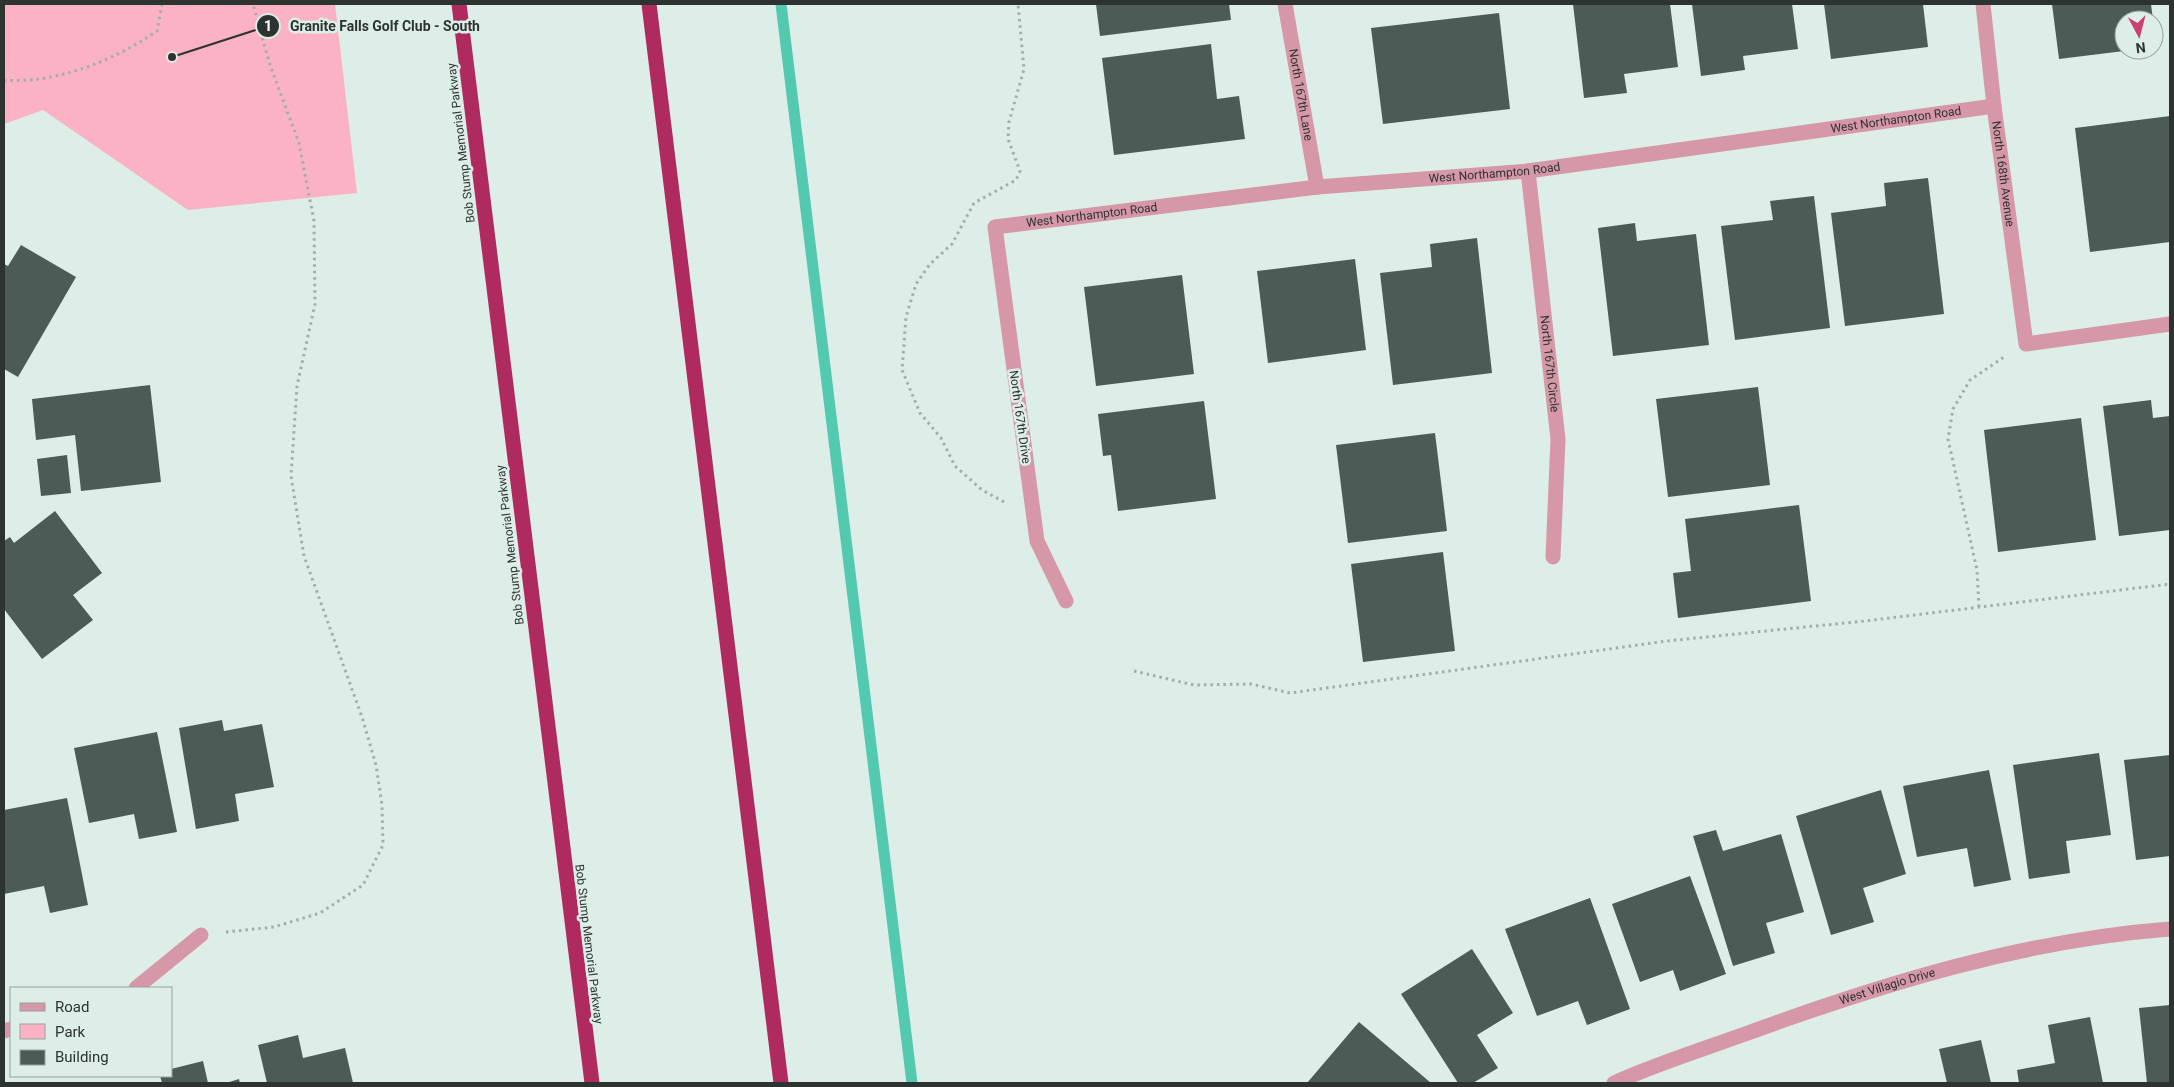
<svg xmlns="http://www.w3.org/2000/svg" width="2174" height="1087" font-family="Roboto,sans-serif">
  <rect width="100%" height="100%" fill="#ddede8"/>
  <path fill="#fcb2c5" d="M 4,4 L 335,4 L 357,193 L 188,210 L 43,110 L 4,124 Z"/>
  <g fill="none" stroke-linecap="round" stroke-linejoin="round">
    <path stroke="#53c9b0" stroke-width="11" d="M 781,4 L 912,1083"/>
  </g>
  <path fill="#4d5b57" d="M 1096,4 L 1229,4 L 1231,20 L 1100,36 Z
    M 1573,4 L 1670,4 L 1678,67 L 1624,74 L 1627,93 L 1584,98 Z
    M 1692,4 L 1792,4 L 1798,49 L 1743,56 L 1745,70 L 1701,76 Z
    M 1824,4 L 1923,4 L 1928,47 L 1831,59 Z
    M 2052,4 L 2151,4 L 2153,20 L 2124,20 L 2124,51 L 2059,59 Z
    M 1499,13 L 1510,109 L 1383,124 L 1371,28 Z
    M 1211,44 L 1217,99 L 1239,96 L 1245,139 L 1114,155 L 1102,58 Z
    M 2170,116 L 2170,242 L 2090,252 L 2075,128 Z
    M 1928,178 L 1944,314 L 1845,326 L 1831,213 L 1886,206 L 1884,183 Z
    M 1814,196 L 1830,328 L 1735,340 L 1721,226 L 1773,220 L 1770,201 Z
    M 1635,223 L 1637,241 L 1696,234 L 1709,345 L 1613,356 L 1598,228 Z
    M 1477,238 L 1492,373 L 1393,385 L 1380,273 L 1432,267 L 1430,244 Z
    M 21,245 L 76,277 L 18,377 L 4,369 L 4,264 L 8,266 Z
    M 1355,259 L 1366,350 L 1268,363 L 1257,271 Z
    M 1182,275 L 1194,374 L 1096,386 L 1084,287 Z
    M 150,385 L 161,482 L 81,491 L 75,435 L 36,440 L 32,399 Z
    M 1758,387 L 1770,485 L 1668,497 L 1656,399 Z
    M 2151,400 L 2153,418 L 2170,416 L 2170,530 L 2119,536 L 2103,406 Z
    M 1204,401 L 1216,499 L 1118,511 L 1111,455 L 1103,456 L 1098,414 Z
    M 2081,418 L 2096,540 L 1998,552 L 1984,430 Z
    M 1435,433 L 1447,531 L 1348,543 L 1336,445 Z
    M 67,455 L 71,493 L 41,496 L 37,459 Z
    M 1799,505 L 1811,601 L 1678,618 L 1673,573 L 1691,571 L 1685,519 Z
    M 55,511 L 102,573 L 73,595 L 93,620 L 42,659 L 4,609 L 4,541 L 10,537 L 14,543 Z
    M 1443,552 L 1455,651 L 1363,662 L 1351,564 Z
    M 222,720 L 224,731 L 262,724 L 274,787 L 235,794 L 239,821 L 196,829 L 179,728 Z
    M 157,732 L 177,832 L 139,839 L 134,814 L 89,823 L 74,748 Z
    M 2099,753 L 2111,835 L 2066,841 L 2070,873 L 2029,879 L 2013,765 Z
    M 2170,755 L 2170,856 L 2136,860 L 2124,760 Z
    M 1989,770 L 2011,880 L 1974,887 L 1967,848 L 1917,857 L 1903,786 Z
    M 1881,790 L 1906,874 L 1863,888 L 1874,922 L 1831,935 L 1796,816 Z
    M 67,798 L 88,905 L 50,913 L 44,886 L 4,894 L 4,810 Z
    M 1716,830 L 1723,851 L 1781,834 L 1804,912 L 1766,923 L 1775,953 L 1733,966 L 1693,836 Z
    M 1690,876 L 1726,974 L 1680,991 L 1673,970 L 1640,982 L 1612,904 Z
    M 1590,898 L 1630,1009 L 1587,1025 L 1578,1001 L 1537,1016 L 1505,929 Z
    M 1472,949 L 1513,1013 L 1477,1035 L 1498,1068 L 1473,1083 L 1458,1083 L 1401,994 Z
    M 2170,1005 L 2170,1083 L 2147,1083 L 2139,1008 Z
    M 2090,1017 L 2103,1083 L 2019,1083 L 2017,1070 L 2055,1063 L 2048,1025 Z
    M 1359,1022 L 1431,1083 L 1307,1083 Z
    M 298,1035 L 303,1058 L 345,1048 L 353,1083 L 267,1083 L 258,1045 Z
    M 1981,1040 L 1991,1083 L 1947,1083 L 1939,1049 Z
    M 203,1061 L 208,1083 L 162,1083 L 160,1076 L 171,1076 L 171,1069 Z
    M 239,1079 L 240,1083 L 226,1083 Z"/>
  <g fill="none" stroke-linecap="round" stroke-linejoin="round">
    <path stroke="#a2aeaa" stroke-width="3" stroke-dasharray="2.5 4" stroke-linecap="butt" d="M 4,81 C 15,80 28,81 39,79 C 81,73 122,55 157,31 L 162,4
      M 1004,502 L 982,490 L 955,466 L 941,438 L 920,413 L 902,370 L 906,317 L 916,284 L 930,264 L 952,244 L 974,203 L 1016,180 L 1020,171 L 1008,139 L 1009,122 L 1024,69 L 1018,4
      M 1979,607 L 1977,570 L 1948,439 L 1953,409 L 1970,380 L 2004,357
      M 1134,671 L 1194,685 L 1251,684 L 1290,693 L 1667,641 L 1865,621 L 2170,584
      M 226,932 L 274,927 L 320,913 L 363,885 L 383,845 L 382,805 L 376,765 L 362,717 L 304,556 L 291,476 L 297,386 L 315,304 L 314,221 L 299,143 L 270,65 L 253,4"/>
    <g stroke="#d697a8" stroke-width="15">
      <path id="s1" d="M 1285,4 L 1317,187"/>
      <path id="s2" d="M 1983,4 L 1994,106 L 2026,344 L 2170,324"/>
      <path id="s3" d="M 1528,171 L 1558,439 L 1553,557"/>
      <path id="s4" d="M 1066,601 L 1037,541 L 995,227 L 1317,187 L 1528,171 L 1994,106"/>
      <path d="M 136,988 L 201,935"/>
      <path d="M 4,1031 L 11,1029"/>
      <path id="s5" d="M 1614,1083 C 1656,1064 1701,1050 1745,1034 C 1882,984 2024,940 2170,929"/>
    </g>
    <path stroke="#af2b5f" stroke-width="15" d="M 459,4 L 592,1083
      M 649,4 L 781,1083"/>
  </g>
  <g text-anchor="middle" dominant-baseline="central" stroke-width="5" stroke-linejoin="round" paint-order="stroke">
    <g font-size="12" fill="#2d3331" stroke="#ddede8">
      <text stroke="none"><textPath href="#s1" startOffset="92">North 167th Lane</textPath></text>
      <text stroke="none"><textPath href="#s4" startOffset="1291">West Northampton Road</textPath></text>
      <text transform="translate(461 143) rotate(-97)">Bob Stump Memorial Parkway</text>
      <text stroke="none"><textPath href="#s4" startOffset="886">West Northampton Road</textPath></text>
      <text stroke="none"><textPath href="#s2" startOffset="171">North 168th Avenue</textPath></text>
      <text stroke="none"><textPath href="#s4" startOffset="481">West Northampton Road</textPath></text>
      <text stroke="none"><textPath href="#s3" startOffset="194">North 167th Circle</textPath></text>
      <text transform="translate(1020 417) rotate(82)">North 167th Drive</text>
      <text transform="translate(510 545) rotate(-97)">Bob Stump Memorial Parkway</text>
      <text transform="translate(589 944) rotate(83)">Bob Stump Memorial Parkway</text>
      <text stroke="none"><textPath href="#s5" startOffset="290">West Villagio Drive</textPath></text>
    </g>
  </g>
  <path fill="none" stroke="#2d3331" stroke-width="2" d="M172 57L268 26"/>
  <g fill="#2d3331" stroke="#ddede8" stroke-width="2">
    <circle cx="172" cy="57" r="5"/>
    <circle cx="268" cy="26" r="12"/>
  </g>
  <g font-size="15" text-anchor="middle" font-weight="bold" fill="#fff">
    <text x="268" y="31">1</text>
  </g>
  <g font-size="14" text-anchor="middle" font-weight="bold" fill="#2d3331" stroke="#ddede8" stroke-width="5" stroke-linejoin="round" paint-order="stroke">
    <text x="385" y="31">Granite Falls Golf Club - South</text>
  </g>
  <rect width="2174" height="1087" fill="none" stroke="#2d3331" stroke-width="10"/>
  <rect x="10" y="987" width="162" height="90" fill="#ddede8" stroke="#97a39f"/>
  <rect x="20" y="1003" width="25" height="8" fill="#d697a8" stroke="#97a39f"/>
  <text x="55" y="1012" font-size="15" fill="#2d3331">Road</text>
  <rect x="20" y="1024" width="25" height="15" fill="#fcb2c5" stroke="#97a39f"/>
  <text x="55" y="1037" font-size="15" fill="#2d3331">Park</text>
  <rect x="20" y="1050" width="25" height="15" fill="#4d5b57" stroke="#97a39f"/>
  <text x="55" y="1062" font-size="15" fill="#2d3331">Building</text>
  <g transform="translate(2139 35) rotate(173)"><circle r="24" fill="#ddede8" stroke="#97a39f"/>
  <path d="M0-4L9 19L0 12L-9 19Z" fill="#cb4073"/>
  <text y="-8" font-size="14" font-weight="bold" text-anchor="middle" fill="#2d3331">N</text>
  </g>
</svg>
